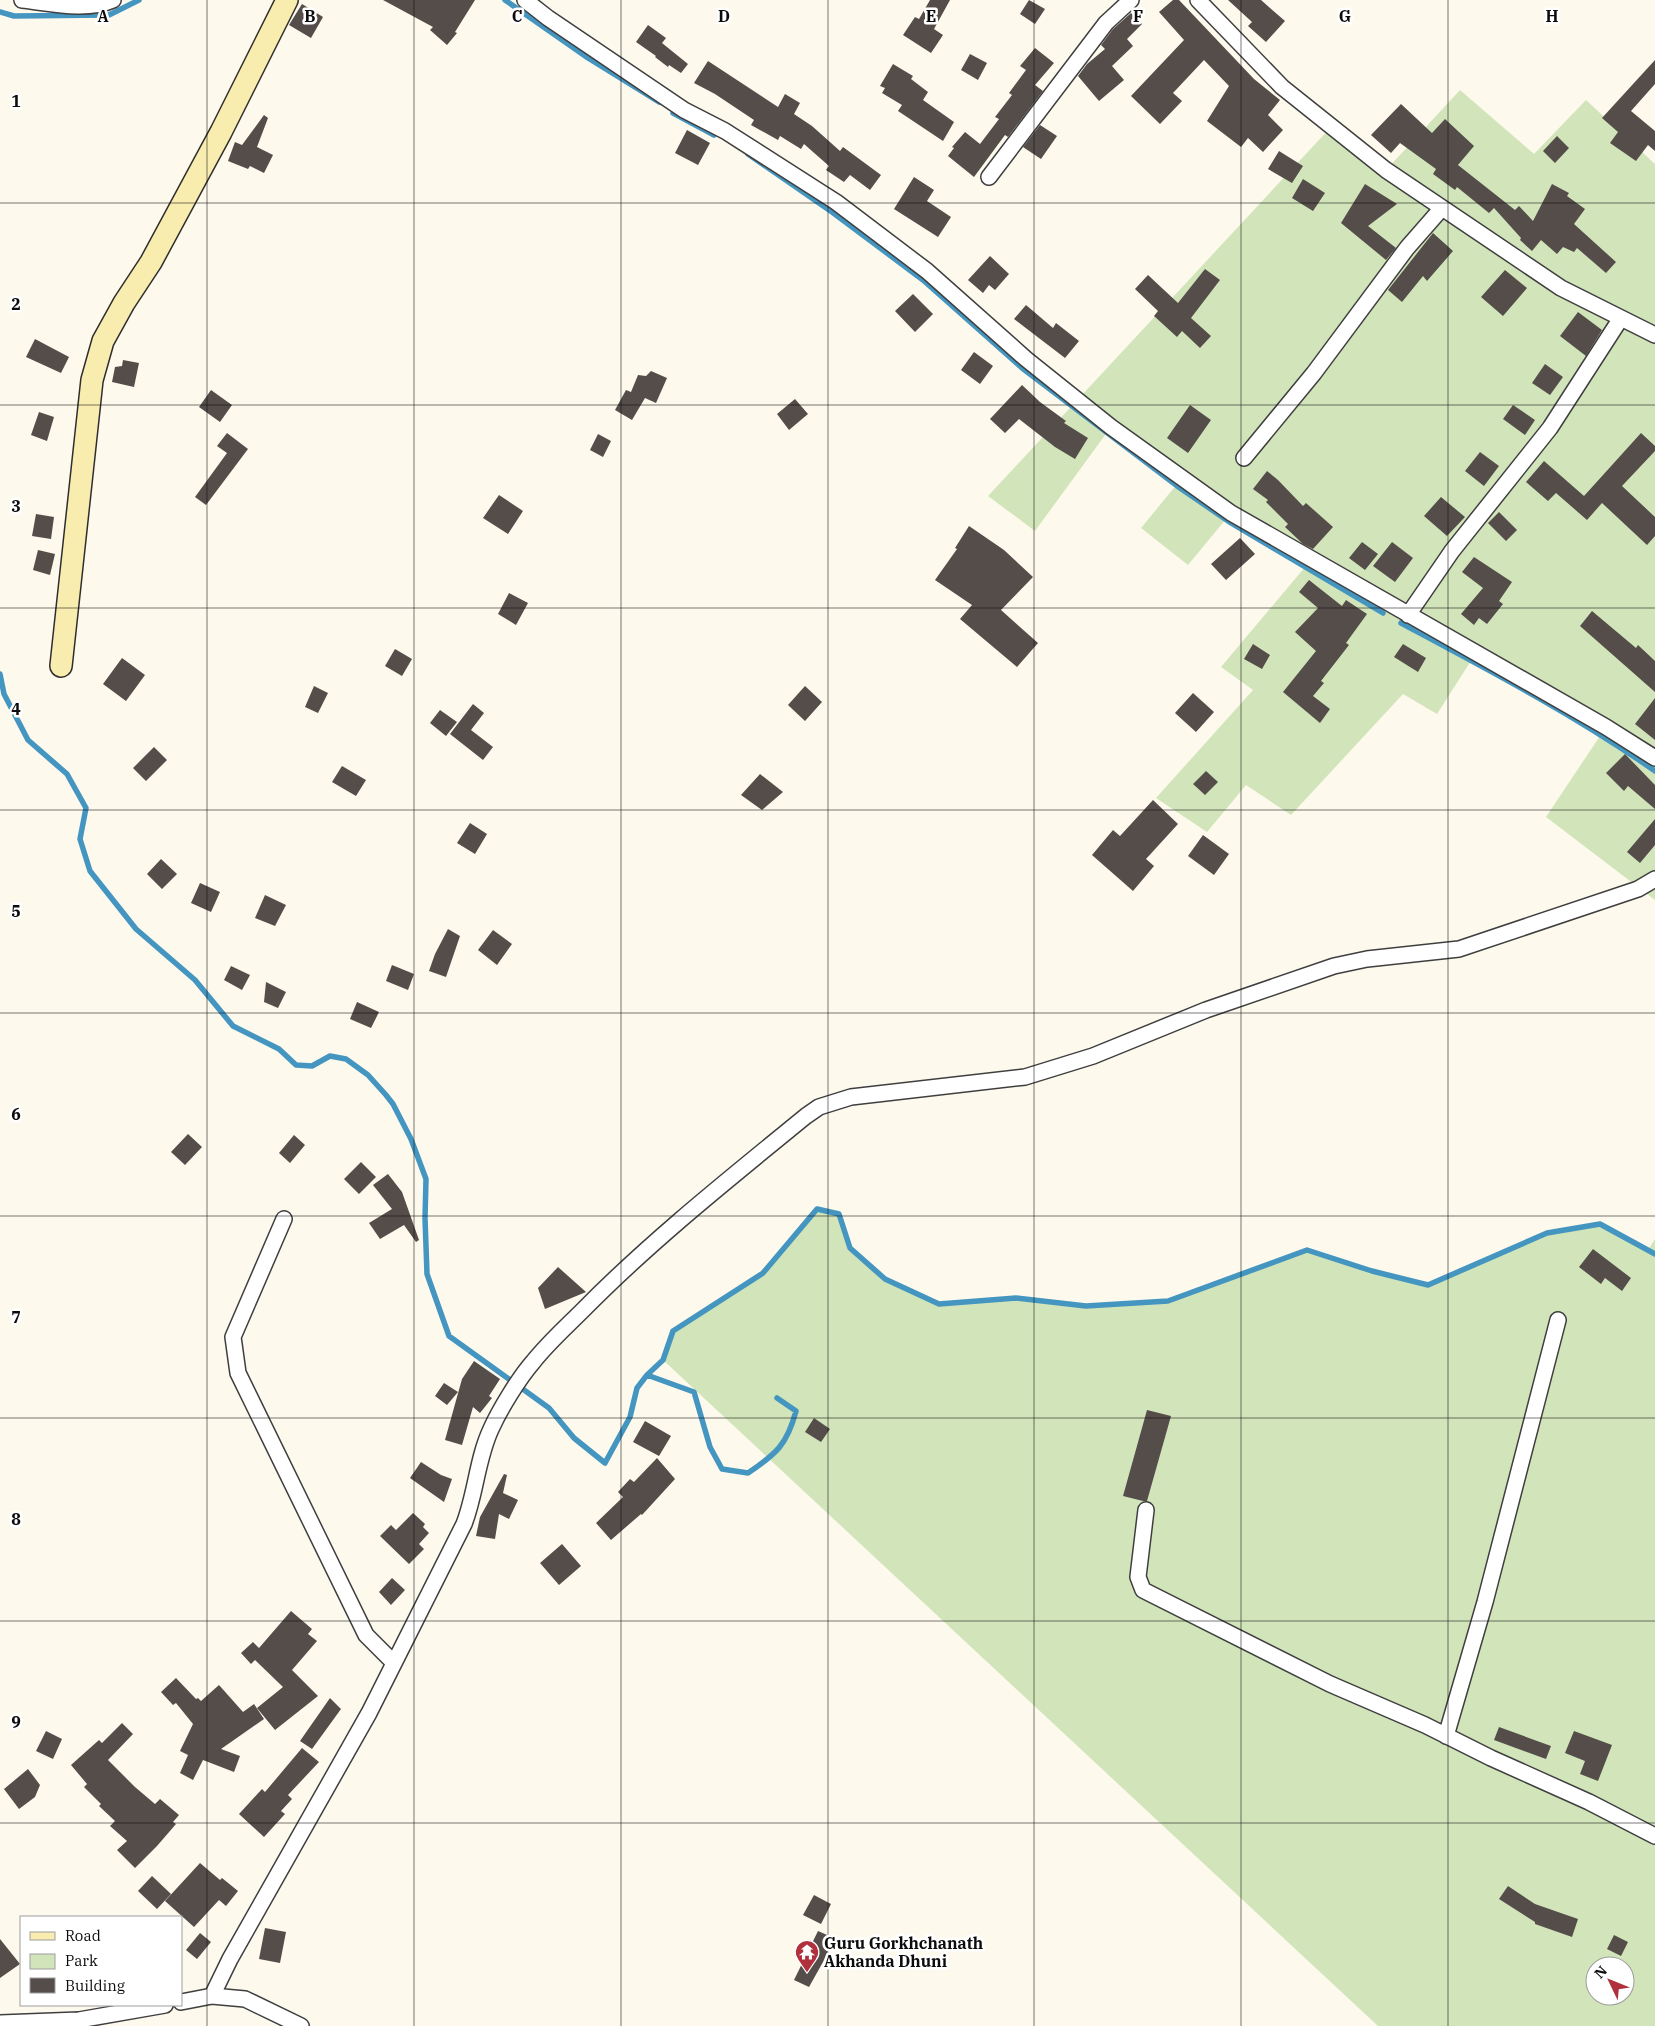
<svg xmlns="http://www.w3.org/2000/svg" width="1655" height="2026" font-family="'IBM Plex Serif',serif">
  <rect width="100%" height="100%" fill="#fdf9ed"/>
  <path fill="#d2e5ba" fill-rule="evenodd" d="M 1460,90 L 1534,154 L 1586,100 L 1655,164 L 1655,900 L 1546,817 L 1606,727 L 1476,653 L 1437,714 L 1403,694 L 1291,815 L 1246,785 L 1207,832 L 1156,798 L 1253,690 L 1221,667 L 1311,560 L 1231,513 L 1188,565 L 1141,528 L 1182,478 L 1111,427 L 1035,531 L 988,496 L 1331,127 L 1386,170 Z
    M 817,1209 L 839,1214 L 850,1248 L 885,1279 L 939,1304 L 1016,1298 L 1086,1306 L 1168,1301 L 1307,1250 L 1372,1271 L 1428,1285 L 1547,1233 L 1600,1224 L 1648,1250 L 1655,1239 L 1655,2026 L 1378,2026 L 663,1360 L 673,1331 L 763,1273 ZM 1595,1966 L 1625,1966 L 1625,1996 L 1595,1996 Z"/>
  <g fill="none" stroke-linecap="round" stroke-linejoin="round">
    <path stroke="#4496c1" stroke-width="5.5" d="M 505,0 L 588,58 L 659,102
      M 0,12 L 14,16 L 109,15 L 139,0
      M 673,113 L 714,135
      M 748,154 L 832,212 L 923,280 L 1022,368 L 1180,488 L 1231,523 L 1383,613
      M 1401,623 C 1487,669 1575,715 1655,771
      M 0,674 L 4,694 L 28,740 L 67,774 L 86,808 L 80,839 L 90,871 L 136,929 L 195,980 L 233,1026 L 279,1049 L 296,1065 L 312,1066 L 330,1056 L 346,1059 L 368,1075 L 386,1095 L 393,1104 L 411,1139 L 426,1179 L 425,1218 L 427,1274 L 449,1336 L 549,1408 L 574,1438 L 605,1463 L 630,1417 L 637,1388 L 647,1375 L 694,1392 L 710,1447 L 722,1469 L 748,1473 C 776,1454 787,1445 796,1411 L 777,1398
      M 647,1375 L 663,1360 L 673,1331 L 763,1273 L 817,1209 L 839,1214 L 850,1248 L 885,1279 L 939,1304 L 1016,1298 L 1086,1306 L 1168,1301 L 1307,1250 L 1372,1271 L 1428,1285 L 1547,1233 L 1600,1224 L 1655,1254"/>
  </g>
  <path fill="#544d4a" d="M 383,0 L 475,0 L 455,32 L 457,33 L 447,45 L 430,30 L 433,27 Z
    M 930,0 L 950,0 L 934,29 L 943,35 L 931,53 L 903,35 L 915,17 L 919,19 Z
    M 1029,0 L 1045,9 L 1035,24 L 1020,14 Z
    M 1173,0 L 1179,0 L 1254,79 L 1280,100 L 1268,115 L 1283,130 L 1263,152 L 1248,138 L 1241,147 L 1207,121 L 1229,86 L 1204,60 L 1173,93 L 1182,101 L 1160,124 L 1131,96 L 1184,40 L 1159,12 Z
    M 1228,0 L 1261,0 L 1285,21 L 1266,42 L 1248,26 L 1252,22 Z
    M 302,4 L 323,17 L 311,38 L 289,25 Z
    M 1131,13 L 1142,24 L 1127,39 L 1133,46 L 1112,66 L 1124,80 L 1099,101 L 1078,76 L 1087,64 L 1105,49 L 1101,45 L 1113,29 Z
    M 648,25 L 666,38 L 662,43 L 688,64 L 681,73 L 669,65 L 668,67 L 655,57 L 656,56 L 636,42 Z
    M 1035,48 L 1054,63 L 1035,85 L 1043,91 L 1008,137 L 1005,135 L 974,177 L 948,156 L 954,148 L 952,147 L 965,132 L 980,144 L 999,119 L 995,117 L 1012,95 L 1009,93 L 1026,70 L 1020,66 Z
    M 970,54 L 987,63 L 978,80 L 961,70 Z
    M 1655,60 L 1655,84 L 1631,111 L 1655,131 L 1655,151 L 1648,145 L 1636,161 L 1610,143 L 1618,132 L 1602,118 Z
    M 708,61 L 778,107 L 785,94 L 800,103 L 794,114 L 812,126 L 840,151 L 843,147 L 881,175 L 870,190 L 850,175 L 844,182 L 826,170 L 829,166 L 804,144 L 801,149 L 780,136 L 778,140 L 751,125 L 754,120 L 715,94 L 694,83 Z
    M 893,64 L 913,76 L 911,79 L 928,92 L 923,100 L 954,122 L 943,141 L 898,111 L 902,105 L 882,93 L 885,88 L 880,86 Z
    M 1401,104 L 1432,133 L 1445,119 L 1474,146 L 1458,165 L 1515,210 L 1519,206 L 1533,221 L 1552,184 L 1569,193 L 1567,196 L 1585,209 L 1574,224 L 1616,262 L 1606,273 L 1577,248 L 1574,252 L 1563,247 L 1557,254 L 1541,240 L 1532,251 L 1520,240 L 1521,238 L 1494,208 L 1489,213 L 1457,187 L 1455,190 L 1433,174 L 1436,169 L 1400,143 L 1391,153 L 1371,135 Z
    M 264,115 L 268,118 L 257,147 L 273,155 L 264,173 L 250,166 L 248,169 L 228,161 L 235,142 L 242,145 Z
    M 1040,125 L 1057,136 L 1041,159 L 1023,147 Z
    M 687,130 L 710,143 L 698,165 L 675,153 Z
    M 1557,136 L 1569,148 L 1555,163 L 1543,151 Z
    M 1279,151 L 1303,166 L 1292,183 L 1268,169 Z
    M 914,177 L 934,190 L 927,201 L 951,217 L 938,237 L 894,209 Z
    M 1303,179 L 1325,193 L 1313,211 L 1292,198 Z
    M 1365,184 L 1397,204 L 1368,226 L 1396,248 L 1386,260 L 1341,223 Z
    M 1433,233 L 1453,251 L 1427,281 L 1423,276 L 1402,302 L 1388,290 Z
    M 990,256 L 1009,274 L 995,290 L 989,285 L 983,293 L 968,280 Z
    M 1205,269 L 1220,280 L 1191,318 L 1211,336 L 1200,348 L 1182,331 L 1177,337 L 1154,316 L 1158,311 L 1135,289 L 1148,275 L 1178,303 Z
    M 1505,270 L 1527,288 L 1503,316 L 1481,297 Z
    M 913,294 L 933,314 L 915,332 L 895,311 Z
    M 1026,305 L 1053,328 L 1056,323 L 1079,341 L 1065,358 L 1014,319 Z
    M 1578,312 L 1602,330 L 1586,356 L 1560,336 Z
    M 35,339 L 69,357 L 61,373 L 26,357 Z
    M 974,352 L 993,366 L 980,384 L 961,370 Z
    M 123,360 L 139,363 L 134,387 L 112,382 L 115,367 L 122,366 Z
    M 1545,364 L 1563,377 L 1550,395 L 1532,383 Z
    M 651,371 L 667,378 L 656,403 L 645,398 L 632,420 L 615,410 L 626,390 L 631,392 L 638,375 L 646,376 Z
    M 1022,385 L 1040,402 L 1066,421 L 1064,423 L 1088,438 L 1075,459 L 1055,447 L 1019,419 L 1005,433 L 990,419 Z
    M 211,390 L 232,405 L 220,422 L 199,407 Z
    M 795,399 L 808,414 L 789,430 L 777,414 Z
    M 1190,405 L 1211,420 L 1188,453 L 1167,438 Z
    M 1513,405 L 1535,420 L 1525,435 L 1503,419 Z
    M 39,412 L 54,417 L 47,441 L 31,435 Z
    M 227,433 L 248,449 L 206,505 L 195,497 L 227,453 L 217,446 Z
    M 1641,433 L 1655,446 L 1655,451 L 1622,486 L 1655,517 L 1655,536 L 1647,545 L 1602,503 L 1587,520 L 1556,493 L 1548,501 L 1526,482 L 1544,461 L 1584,496 Z
    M 598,434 L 611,441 L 603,457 L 590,450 Z
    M 1480,452 L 1499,466 L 1484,486 L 1465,471 Z
    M 1267,471 L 1278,480 L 1303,506 L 1306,503 L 1333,527 L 1313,549 L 1303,544 L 1285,527 L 1288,524 L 1266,502 L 1268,500 L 1253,489 Z
    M 499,495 L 523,511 L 508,534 L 483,518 Z
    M 1441,497 L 1465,517 L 1447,536 L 1424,516 Z
    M 1499,512 L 1517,530 L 1506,541 L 1488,523 Z
    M 36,514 L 54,517 L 51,539 L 32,536 Z
    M 969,526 L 1004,550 L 1033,577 L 1001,610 L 1038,643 L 1017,667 L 960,619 L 972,605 L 935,580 L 957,549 L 955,548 Z
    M 1240,538 L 1255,554 L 1226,580 L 1211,564 Z
    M 1362,542 L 1378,554 L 1365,570 L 1349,558 Z
    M 1392,542 L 1413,558 L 1395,582 L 1373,566 Z
    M 38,550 L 55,554 L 50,575 L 33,570 Z
    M 1474,557 L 1512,582 L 1499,601 L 1503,604 L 1487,624 L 1479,618 L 1474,625 L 1461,614 L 1483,588 L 1462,572 Z
    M 1309,580 L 1342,606 L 1346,600 L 1367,614 L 1346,643 L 1349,645 L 1321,681 L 1324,683 L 1313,696 L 1330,709 L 1320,723 L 1283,692 L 1316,651 L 1295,632 L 1318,608 L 1299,592 Z
    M 509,593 L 528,603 L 516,625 L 498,614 Z
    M 1592,611 L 1636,648 L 1638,645 L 1655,661 L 1655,692 L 1580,626 Z
    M 1253,644 L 1270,655 L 1262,669 L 1244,659 Z
    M 1403,644 L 1426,658 L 1418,672 L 1394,657 Z
    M 395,649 L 412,659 L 402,676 L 385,666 Z
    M 122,658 L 145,675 L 126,701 L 103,684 Z
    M 314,686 L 328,693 L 318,713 L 305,707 Z
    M 805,686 L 822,702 L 805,721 L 788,705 Z
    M 1193,693 L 1214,712 L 1196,732 L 1175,713 Z
    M 1655,698 L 1655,740 L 1635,724 Z
    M 473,704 L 484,713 L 471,730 L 493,747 L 483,760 L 450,734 Z
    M 440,710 L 457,722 L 446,736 L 430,723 Z
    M 154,747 L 167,760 L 146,781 L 133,768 Z
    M 1625,754 L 1655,785 L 1655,809 L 1628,786 L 1624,791 L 1606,773 Z
    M 342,766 L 366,780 L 356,796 L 332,782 Z
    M 1206,771 L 1218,782 L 1205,795 L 1193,784 Z
    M 760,774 L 783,792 L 762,810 L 741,795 Z
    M 1153,800 L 1178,824 L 1146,859 L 1154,866 L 1133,891 L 1092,855 L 1113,830 L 1120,836 Z
    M 1655,819 L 1655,845 L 1640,863 L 1627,852 Z
    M 470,823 L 487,834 L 475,854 L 457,843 Z
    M 1203,835 L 1229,854 L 1214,875 L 1188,856 Z
    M 161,859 L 177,874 L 162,889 L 147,874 Z
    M 200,883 L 220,892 L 211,912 L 191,903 Z
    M 265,895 L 286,905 L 275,926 L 255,918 Z
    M 448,929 L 460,936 L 446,977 L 429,971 L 435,954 Z
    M 493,930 L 512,944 L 497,965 L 478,950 Z
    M 392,965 L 414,974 L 408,990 L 386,981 Z
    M 231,966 L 250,975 L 242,990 L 224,980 Z
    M 266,982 L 286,992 L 278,1008 L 264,1002 Z
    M 357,1002 L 379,1012 L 371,1028 L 350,1019 Z
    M 188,1134 L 202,1147 L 185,1165 L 171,1152 Z
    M 294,1135 L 305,1145 L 290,1163 L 279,1153 Z
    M 361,1162 L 376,1177 L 359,1194 L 344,1179 Z
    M 388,1174 L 402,1192 L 419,1240 L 416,1242 L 404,1225 L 380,1239 L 369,1223 L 392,1209 L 373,1185 Z
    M 1593,1249 L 1631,1278 L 1622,1291 L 1605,1278 L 1601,1284 L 1579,1267 Z
    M 558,1267 L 586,1292 L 545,1309 L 538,1288 Z
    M 474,1361 L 500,1379 L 489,1396 L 492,1398 L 480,1413 L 473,1407 L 462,1445 L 445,1440 L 462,1379 Z
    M 444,1383 L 458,1392 L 447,1405 L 435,1396 Z
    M 1147,1410 L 1171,1416 L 1147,1501 L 1143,1501 L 1123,1496 Z
    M 814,1418 L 830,1429 L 821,1442 L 805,1432 Z
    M 645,1421 L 671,1436 L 659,1456 L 633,1442 Z
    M 657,1458 L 675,1479 L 642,1515 L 641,1514 L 611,1540 L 596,1523 L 623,1497 L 618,1492 L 630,1479 L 634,1482 Z
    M 421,1462 L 441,1475 L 452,1479 L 444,1502 L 410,1478 Z
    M 504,1474 L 507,1475 L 503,1493 L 518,1500 L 509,1519 L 499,1514 L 495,1539 L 476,1536 L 480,1517 Z
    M 413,1513 L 425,1524 L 423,1527 L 429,1533 L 419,1544 L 424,1549 L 409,1564 L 380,1536 L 391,1525 L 396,1530 Z
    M 562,1544 L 581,1566 L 559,1585 L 540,1563 Z
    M 392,1578 L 405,1590 L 391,1605 L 379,1592 Z
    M 291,1611 L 312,1629 L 308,1634 L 317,1641 L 292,1670 L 318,1696 L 275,1730 L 257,1708 L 283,1687 L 255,1660 L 251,1664 L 241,1653 L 253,1642 L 259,1648 Z
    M 176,1678 L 196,1699 L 198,1698 L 201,1701 L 219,1685 L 243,1712 L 254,1704 L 264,1719 L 221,1749 L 240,1756 L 234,1772 L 203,1760 L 193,1780 L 180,1773 L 188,1755 L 180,1751 L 193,1724 L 176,1703 L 173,1705 L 161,1692 Z
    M 330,1698 L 341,1709 L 312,1749 L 300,1741 Z
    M 122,1723 L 133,1734 L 108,1760 L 135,1787 L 155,1804 L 160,1799 L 179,1815 L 173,1822 L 176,1824 L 157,1846 L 135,1868 L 117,1850 L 127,1841 L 110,1826 L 115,1821 L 99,1806 L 101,1804 L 84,1787 L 87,1784 L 71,1765 L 99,1740 L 102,1743 Z
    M 1499,1727 L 1551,1746 L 1546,1759 L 1494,1740 Z
    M 46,1731 L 62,1739 L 53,1759 L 36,1751 Z
    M 1574,1731 L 1612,1745 L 1598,1781 L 1580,1774 L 1585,1761 L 1565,1753 Z
    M 302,1748 L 319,1762 L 288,1795 L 292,1799 L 281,1811 L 285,1814 L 264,1837 L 239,1814 L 262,1789 L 265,1792 Z
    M 28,1769 L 40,1785 L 35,1797 L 19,1809 L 4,1789 Z
    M 200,1863 L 220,1880 L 222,1878 L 238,1891 L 226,1906 L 219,1900 L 194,1927 L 165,1901 Z
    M 152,1876 L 171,1894 L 157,1909 L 138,1891 Z
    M 1508,1886 L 1535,1904 L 1578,1919 L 1572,1937 L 1535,1924 L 1535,1922 L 1499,1899 Z
    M 814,1895 L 831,1904 L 821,1924 L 803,1915 Z
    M 265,1928 L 286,1932 L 280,1963 L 259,1959 Z
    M 818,1931 L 834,1938 L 823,1962 L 809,1987 L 794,1980 Z
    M 200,1933 L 211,1942 L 197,1959 L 186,1950 Z
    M 1614,1935 L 1628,1942 L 1621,1956 L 1607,1949 Z
    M 0,1939 L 20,1964 L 0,1978 Z"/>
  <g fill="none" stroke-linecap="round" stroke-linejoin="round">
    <g stroke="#3f3f3f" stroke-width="18">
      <path id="street" d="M 22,0 C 50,3 86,12 113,0
        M 525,0 L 548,18 L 684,110 L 725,131 L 836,202 L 927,271 L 1026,359 L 1111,427 L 1231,513 L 1606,727 L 1655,758
        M 1198,0 L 1282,87 L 1386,170 L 1561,288 L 1655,335
        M 989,177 L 1106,23 L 1131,0
        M 1244,458 L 1314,373 L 1407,248 L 1442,208
        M 1408,615 L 1452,551 L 1550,428 L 1621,318
        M 284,1219 L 233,1337 L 238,1373 L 366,1635 L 394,1663
        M 1146,1510 L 1138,1577 L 1143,1590 L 1330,1684 L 1425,1725 L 1491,1758 L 1589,1802 L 1655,1836
        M 1446,1736 L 1485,1602 L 1558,1320
        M 212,1996 L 230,1959 L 369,1713 L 464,1524 C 476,1493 477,1459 491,1429 C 500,1409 519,1378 533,1362 C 548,1343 566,1327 583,1310 C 652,1240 729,1179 806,1116 L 819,1107 L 851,1097 L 1025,1077 L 1093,1056 L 1206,1010 L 1334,966 L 1367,959 L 1459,949 L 1638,889 L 1655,879
        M 181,2002 L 212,1996 L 245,1999 L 301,2026
        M 0,2023 L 79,2020 L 165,2005"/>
    </g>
    <g stroke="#2e2e2e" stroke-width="24">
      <path id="secondary" d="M 61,666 L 92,380 L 103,341 L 124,303 L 151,262 L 221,132 L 287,0"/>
    </g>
    <use href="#street" stroke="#fff" stroke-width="15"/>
    <use href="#secondary" stroke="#f8ecae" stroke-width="21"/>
  </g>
  <path fill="none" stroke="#0c0c0c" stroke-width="1" stroke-opacity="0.55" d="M 207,0 L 207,2026M 414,0 L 414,2026M 621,0 L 621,2026M 828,0 L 828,2026M 1034,0 L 1034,2026M 1241,0 L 1241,2026M 1448,0 L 1448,2026M 0,203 L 1655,203M 0,405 L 1655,405M 0,608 L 1655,608M 0,810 L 1655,810M 0,1013 L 1655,1013M 0,1216 L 1655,1216M 0,1418 L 1655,1418M 0,1621 L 1655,1621M 0,1823 L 1655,1823"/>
  <defs>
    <g id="temple-pin" transform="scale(1.25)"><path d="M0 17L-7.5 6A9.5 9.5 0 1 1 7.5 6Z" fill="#b0313e" stroke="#fff"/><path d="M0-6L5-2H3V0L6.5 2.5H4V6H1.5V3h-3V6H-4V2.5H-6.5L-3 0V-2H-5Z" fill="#fff"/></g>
  </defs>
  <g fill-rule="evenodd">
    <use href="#temple-pin" x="807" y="1952"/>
  </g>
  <g text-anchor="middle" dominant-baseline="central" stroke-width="5" stroke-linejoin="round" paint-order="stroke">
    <g font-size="16" font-weight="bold" fill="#0c0c0c" stroke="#fff" text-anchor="start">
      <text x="824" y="1943">Guru Gorkhchanath<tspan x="824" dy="18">Akhanda Dhuni</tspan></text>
    </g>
  </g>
  <g font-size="16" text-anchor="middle" font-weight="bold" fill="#0c0c0c" stroke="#fff" stroke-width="5" stroke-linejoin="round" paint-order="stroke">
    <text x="103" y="22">A</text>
    <text x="310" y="22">B</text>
    <text x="517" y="22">C</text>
    <text x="724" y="22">D</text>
    <text x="931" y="22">E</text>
    <text x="1138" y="22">F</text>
    <text x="1345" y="22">G</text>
    <text x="1552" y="22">H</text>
    <text x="16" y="107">1</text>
    <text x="16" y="310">2</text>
    <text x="16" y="512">3</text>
    <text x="16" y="715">4</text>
    <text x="16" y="917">5</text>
    <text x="16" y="1120">6</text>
    <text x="16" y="1323">7</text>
    <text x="16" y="1525">8</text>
    <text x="16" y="1728">9</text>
  </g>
  <rect x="20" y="1916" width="162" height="90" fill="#ffffff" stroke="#9e9e9e"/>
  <rect x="30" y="1932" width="25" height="8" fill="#f8ecae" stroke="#9e9e9e"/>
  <text x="65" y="1941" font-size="15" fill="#0c0c0c">Road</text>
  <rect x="30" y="1954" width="25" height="15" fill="#d2e5ba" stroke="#9e9e9e"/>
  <text x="65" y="1966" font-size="15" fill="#0c0c0c">Park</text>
  <rect x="30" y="1978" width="25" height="15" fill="#544d4a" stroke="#9e9e9e"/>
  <text x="65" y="1991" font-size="15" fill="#0c0c0c">Building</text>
  <g transform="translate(1610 1981) rotate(313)"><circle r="24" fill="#ffffff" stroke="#9e9e9e"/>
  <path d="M0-4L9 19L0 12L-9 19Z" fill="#b0313e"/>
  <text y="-8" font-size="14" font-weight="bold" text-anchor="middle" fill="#0c0c0c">N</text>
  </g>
</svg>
